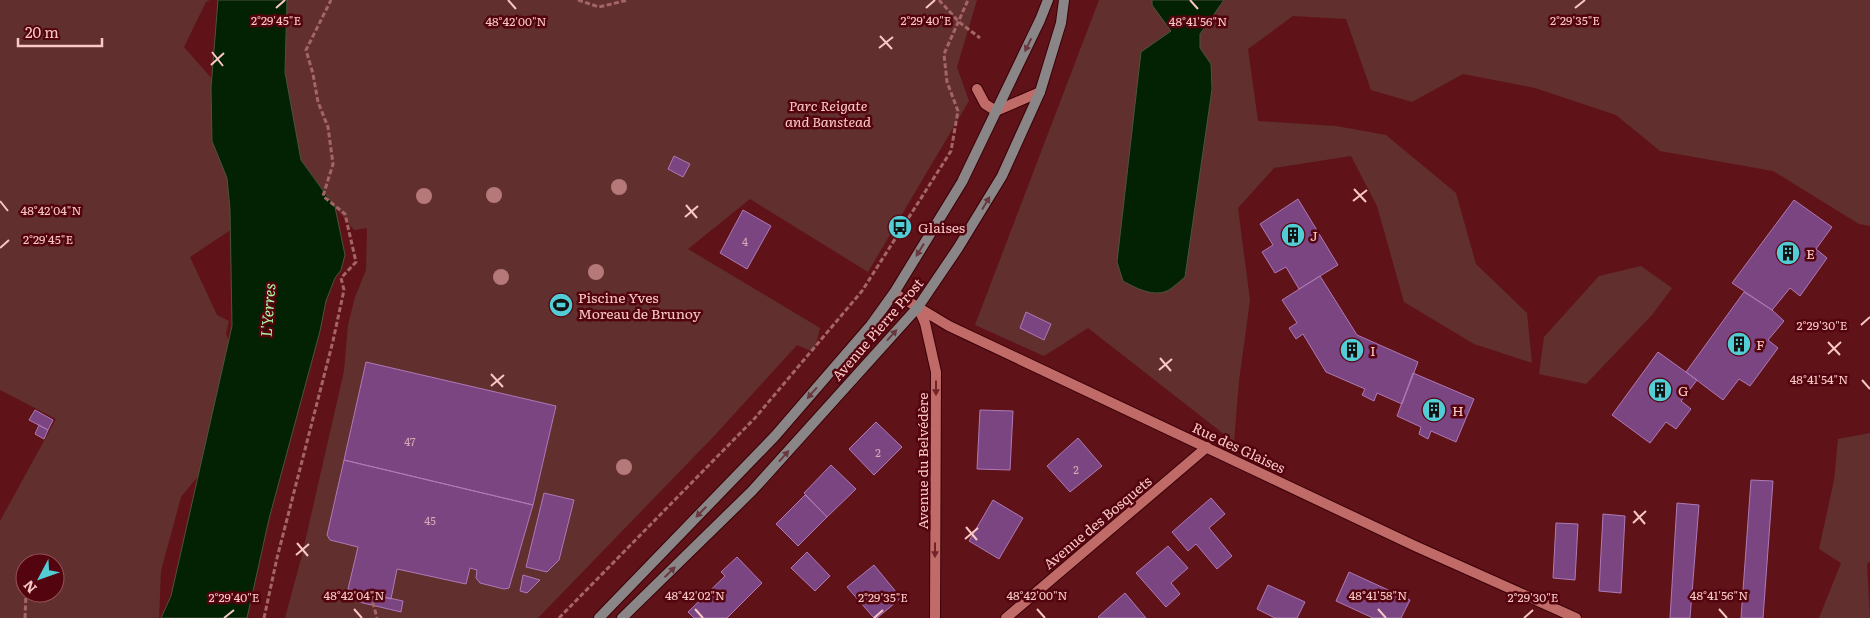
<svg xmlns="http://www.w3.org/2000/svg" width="1870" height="618" font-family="Literata,serif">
  <rect width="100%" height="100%" fill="#5f1318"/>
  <path fill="#612f2e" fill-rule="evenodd" d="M 0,0 L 210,0 L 206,2 L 184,47 L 234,104 L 244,221 L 190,257 L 217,315 L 229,321 L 226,334 L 247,381 L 235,431 L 181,497 L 161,571 L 159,618 L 0,618 L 0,521 L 56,419 L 0,390 ZM 25,563 L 55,563 L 55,593 L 25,593 Z
    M 287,0 L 977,0 L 957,67 L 969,101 L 868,272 L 750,199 L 688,249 L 820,328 L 814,352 L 797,345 L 715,435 L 538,618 L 285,618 L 302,555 L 344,371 L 348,325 L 355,297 L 366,270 L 367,228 L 354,230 L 335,207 L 301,160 L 285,72 Z
    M 1099,0 L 1870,0 L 1870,226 L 1859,224 L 1773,171 L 1660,151 L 1616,115 L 1535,88 L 1463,74 L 1412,102 L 1371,90 L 1346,19 L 1293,16 L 1248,49 L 1258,121 L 1336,126 L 1386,135 L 1456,193 L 1476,264 L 1527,313 L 1532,363 L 1474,344 L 1404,302 L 1377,206 L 1351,156 L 1274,168 L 1238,208 L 1250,300 L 1239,381 L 1234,442 L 1088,328 L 1044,356 L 975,325 Z
    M 1641,266 L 1672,288 L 1652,315 L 1586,384 L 1539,374 L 1544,337 L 1599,276 Z
    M 1870,433 L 1870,561 L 1867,564 L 1870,618 L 1819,618 L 1841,563 L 1819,549 L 1834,480 L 1838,439 Z"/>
  <path fill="#032103" stroke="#4c533d" d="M 218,0 L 287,0 L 285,72 L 301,160 L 335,207 L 345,255 L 341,270 L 335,278 L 326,301 L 320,331 L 269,519 L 247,618 L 161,618 L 171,596 L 232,326 L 230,209 L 227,178 L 212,141 L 211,88 Z
    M 1152,0 L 1224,0 L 1200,34 L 1200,48 L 1211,64 L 1212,89 L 1185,277 C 1180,281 1175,286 1169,290 C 1154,298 1136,288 1123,281 L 1117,262 L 1141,52 L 1171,31 L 1152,5 Z"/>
  <path fill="#7a4581" stroke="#af79b7" d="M 674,156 L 690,164 L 683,177 L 668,169 Z
    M 1298,199 L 1338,265 L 1299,289 L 1286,267 L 1275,273 L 1262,252 L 1273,245 L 1260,224 Z
    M 1794,200 L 1832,227 L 1816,249 L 1827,258 L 1800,296 L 1790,288 L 1772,310 L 1732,283 Z
    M 743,210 L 771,226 L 747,269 L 720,253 Z
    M 1320,276 L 1357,335 L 1418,362 L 1402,404 L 1377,393 L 1374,401 L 1362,395 L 1365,389 L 1326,372 L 1303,334 L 1296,339 L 1289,328 L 1297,323 L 1282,300 Z
    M 1744,292 L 1772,310 L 1784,321 L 1768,340 L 1778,348 L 1750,386 L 1739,379 L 1723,400 L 1686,372 Z
    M 1026,312 L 1051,324 L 1044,340 L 1020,328 Z
    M 1658,352 L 1697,380 L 1681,401 L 1691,409 L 1676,429 L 1666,422 L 1650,443 L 1612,415 Z
    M 366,362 L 556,406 L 533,505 L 344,460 Z
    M 1413,373 L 1474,399 L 1456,442 L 1431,431 L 1428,439 L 1419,434 L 1421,427 L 1397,416 Z
    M 35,410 L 53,420 L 48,430 L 29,420 Z
    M 980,410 L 1013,411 L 1010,470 L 977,469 Z
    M 876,422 L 902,447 L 874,475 L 849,449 Z
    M 39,425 L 48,430 L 44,439 L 35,434 Z
    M 1078,438 L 1102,466 L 1070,492 L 1047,466 Z
    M 344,460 L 533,505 L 509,588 L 504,589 L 480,583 L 476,578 L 477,570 L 470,568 L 466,584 L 397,569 L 391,599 L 348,589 L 358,547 L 330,540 L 327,535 Z
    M 831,465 L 856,489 L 827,517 L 804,493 Z
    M 1751,480 L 1773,481 L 1763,618 L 1741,618 Z
    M 544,493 L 574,500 L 559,560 L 547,572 L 526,567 Z
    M 805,495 L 827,517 L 798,546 L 776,524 Z
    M 1211,498 L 1225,514 L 1209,528 L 1232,556 L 1217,569 L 1196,544 L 1188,551 L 1172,532 Z
    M 993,500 L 1023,518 L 999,559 L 969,541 Z
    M 1677,503 L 1699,505 L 1690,618 L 1670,618 Z
    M 1603,514 L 1625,516 L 1621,593 L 1599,591 Z
    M 1556,523 L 1578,524 L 1575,580 L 1553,578 Z
    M 1168,546 L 1188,568 L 1171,583 L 1180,594 L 1166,607 L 1136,573 Z
    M 807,552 L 830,576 L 815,591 L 791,568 Z
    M 737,557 L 762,583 L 727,618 L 694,618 L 688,612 L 725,576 L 721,572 Z
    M 874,565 L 901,598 L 877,618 L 874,618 L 847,587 Z
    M 1349,572 L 1410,600 L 1401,618 L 1373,618 L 1336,601 Z
    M 523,575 L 540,580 L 527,593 L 520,591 Z
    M 1268,585 L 1305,602 L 1297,618 L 1275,618 L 1257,609 Z
    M 361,592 L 403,601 L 401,612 L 359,602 Z
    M 1125,593 L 1146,618 L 1099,618 L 1098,617 Z"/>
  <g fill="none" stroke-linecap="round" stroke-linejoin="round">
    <g stroke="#3a0107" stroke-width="12">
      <path id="service" d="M 977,89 L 985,104 L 996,111 L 1040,92"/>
    </g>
    <g stroke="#3a0107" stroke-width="12">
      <path id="minor" d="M 894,293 L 949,326 L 1415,546 L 1576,618
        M 918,307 L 925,323 L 936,372 L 935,618
        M 1006,618 L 1207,447"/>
    </g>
    <g stroke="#3a0107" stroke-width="12">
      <path id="secondary" d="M 599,618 L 775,436 L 871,325 L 894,293 L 962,182 L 1040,20 L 1048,0
        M 622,618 L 752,491 L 918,307 L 958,248 L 1002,176 L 1040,92 L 1061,23 L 1064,0"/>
    </g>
    <path stroke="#a46566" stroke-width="3" stroke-dasharray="5 2.5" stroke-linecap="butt" d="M 578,0 L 599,7 L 628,0
      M 939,0 L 959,22 L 980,38
      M 371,595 L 377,618
      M 25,618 L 26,593
      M 264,618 L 277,558 L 333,341 L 344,290 L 341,278 L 356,262 L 345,214 L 323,196 L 333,164 L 328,127 L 318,102 L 313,74 L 306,50 L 331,0
      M 559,618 L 755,418 L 862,291 L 951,151 L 958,111 L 947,82 L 944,54 L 968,0"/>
    <use href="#service" stroke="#c06b68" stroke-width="10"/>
    <use href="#minor" stroke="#c06b68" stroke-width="10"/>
    <use href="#secondary" stroke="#8a8687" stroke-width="10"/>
  </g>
  <g fill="#b67979">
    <circle cx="619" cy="187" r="8"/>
    <circle cx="494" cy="195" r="8"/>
    <circle cx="424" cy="196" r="8"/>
    <circle cx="596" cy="272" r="8"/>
    <circle cx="501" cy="277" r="8"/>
    <circle cx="624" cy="467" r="8"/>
  </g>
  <defs><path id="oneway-solid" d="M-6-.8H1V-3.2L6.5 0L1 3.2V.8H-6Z" transform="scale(1.25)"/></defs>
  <g fill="#69383e">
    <use href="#oneway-solid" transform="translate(1028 45) rotate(116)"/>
    <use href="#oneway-solid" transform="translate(986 203) rotate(-59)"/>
    <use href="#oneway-solid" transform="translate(920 250) rotate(122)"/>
    <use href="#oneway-solid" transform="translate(892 335) rotate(-48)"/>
    <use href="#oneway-solid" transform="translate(812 393) rotate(131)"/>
    <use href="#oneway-solid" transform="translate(784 456) rotate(-48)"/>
    <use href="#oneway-solid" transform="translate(701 512) rotate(134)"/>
    <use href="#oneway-solid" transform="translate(670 572) rotate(-44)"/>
  </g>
  <g fill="#742329">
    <use href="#oneway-solid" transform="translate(936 388) rotate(90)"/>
    <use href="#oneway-solid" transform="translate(935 550) rotate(90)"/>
  </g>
  <path fill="none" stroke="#f8c8c5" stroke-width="2" d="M 508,0 L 516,9M 1190,0 L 1198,9M 276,8 L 285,0M 926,8 L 935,0M 1575,8 L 1585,0M 880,36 L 892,49M 879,48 L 893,37M 212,52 L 223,66M 211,65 L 224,53M 1354,189 L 1366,202M 0,201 L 8,211M 1353,201 L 1367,190M 686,205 L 697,218M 685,217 L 698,206M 0,248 L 9,240M 1861,325 L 1870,317M 1828,342 L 1840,355M 1828,354 L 1841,342M 1160,358 L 1171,371M 1159,370 L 1172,359M 491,374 L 503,387M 1862,380 L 1870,389M 491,386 L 504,375M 1634,511 L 1645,524M 1633,523 L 1646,511M 966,527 L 977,540M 965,539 L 978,528M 297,543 L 308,556M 296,555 L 309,544M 354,609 L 362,618M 695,609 L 703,618M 1037,609 L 1045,618M 1378,609 L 1386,618M 1719,609 L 1727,618M 224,618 L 234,610M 874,618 L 883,610M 1524,618 L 1533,610"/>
  <defs>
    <g id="bus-disc" transform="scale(1.25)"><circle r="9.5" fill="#52ccd5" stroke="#53040e"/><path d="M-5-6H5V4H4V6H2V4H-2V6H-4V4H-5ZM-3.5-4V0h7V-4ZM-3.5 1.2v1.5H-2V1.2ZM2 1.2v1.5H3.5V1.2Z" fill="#111"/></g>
    <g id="building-disc" transform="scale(1.25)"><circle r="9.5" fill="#52ccd5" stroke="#53040e"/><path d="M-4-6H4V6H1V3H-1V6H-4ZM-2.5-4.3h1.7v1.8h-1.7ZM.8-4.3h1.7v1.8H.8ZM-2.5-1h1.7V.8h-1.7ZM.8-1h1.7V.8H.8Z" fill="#111"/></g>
    <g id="stadium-disc" transform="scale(1.25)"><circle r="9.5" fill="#52ccd5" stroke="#53040e"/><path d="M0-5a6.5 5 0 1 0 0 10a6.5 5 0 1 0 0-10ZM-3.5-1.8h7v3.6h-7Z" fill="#111"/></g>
  </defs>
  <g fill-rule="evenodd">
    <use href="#bus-disc" x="900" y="227"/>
    <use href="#building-disc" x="1293" y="235"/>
    <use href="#building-disc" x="1788" y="253"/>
    <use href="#stadium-disc" x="561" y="305"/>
    <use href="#building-disc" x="1739" y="344"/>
    <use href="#building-disc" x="1352" y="350"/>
    <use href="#building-disc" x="1660" y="390"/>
    <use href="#building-disc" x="1434" y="410"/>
  </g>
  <g text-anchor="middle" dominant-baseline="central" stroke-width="5" stroke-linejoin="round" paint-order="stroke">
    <g font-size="11" fill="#d8a7b4">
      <text x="745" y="241">4</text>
      <text x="410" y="441">47</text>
      <text x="878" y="452">2</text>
      <text x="1076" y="469">2</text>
      <text x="430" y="520">45</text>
    </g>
    <g font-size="14" font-style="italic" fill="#fdccc9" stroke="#53040e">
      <text x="828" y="105">Parc Reigate<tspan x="828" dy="16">and Banstead</tspan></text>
    </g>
    <g font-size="14" fill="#f8c8c5" stroke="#53040e" text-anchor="start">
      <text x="918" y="227">Glaises</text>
      <text x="1310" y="235">J</text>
      <text x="1806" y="253">E</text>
      <text x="578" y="297">Piscine Yves<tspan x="578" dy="16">Moreau de Brunoy</tspan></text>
      <text x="1756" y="344">F</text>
      <text x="1370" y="350">I</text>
      <text x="1678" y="390">G</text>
      <text x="1452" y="410">H</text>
    </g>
    <g font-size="14" fill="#f8c8c5" stroke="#53040e">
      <text transform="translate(877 329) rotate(-49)">Avenue Pierre Prost</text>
      <text transform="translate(1239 447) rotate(25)">Rue des Glaises</text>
      <text transform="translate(922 461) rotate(-90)">Avenue du Belvédère</text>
      <text transform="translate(1097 522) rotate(-40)">Avenue des Bosquets</text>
    </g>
    <g font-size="15" font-style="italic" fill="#abfca5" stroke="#53040e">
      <text transform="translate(267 310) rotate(-86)">L'Yerres</text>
    </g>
  </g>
  <g font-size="12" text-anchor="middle" fill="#f8c8c5" stroke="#53040e" stroke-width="5" stroke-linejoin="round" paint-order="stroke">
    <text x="276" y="25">2°29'45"E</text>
    <text x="926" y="25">2°29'40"E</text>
    <text x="1575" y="25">2°29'35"E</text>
    <text x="1198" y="26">48°41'56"N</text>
    <text x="516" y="26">48°42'00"N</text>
    <text x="51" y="215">48°42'04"N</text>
    <text x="48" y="244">2°29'45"E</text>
    <text x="1822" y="330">2°29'30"E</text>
    <text x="1819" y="384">48°41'54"N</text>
    <text x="354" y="600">48°42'04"N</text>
    <text x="695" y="600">48°42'02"N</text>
    <text x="1037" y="600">48°42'00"N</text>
    <text x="1378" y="600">48°41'58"N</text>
    <text x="1719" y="600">48°41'56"N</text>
    <text x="234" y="602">2°29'40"E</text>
    <text x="883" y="602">2°29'35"E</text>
    <text x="1533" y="602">2°29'30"E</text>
  </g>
  <g transform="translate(40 578) rotate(229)"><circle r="24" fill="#53040e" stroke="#955257"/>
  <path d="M0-4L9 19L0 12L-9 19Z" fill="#52ccd5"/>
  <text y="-8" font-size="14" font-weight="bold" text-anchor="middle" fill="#f8c8c5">N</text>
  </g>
  <path d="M18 38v8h84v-8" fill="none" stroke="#f8c8c5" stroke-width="2.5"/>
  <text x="25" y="38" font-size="15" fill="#f8c8c5" stroke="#53040e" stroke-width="4" paint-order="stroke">20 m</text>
</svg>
